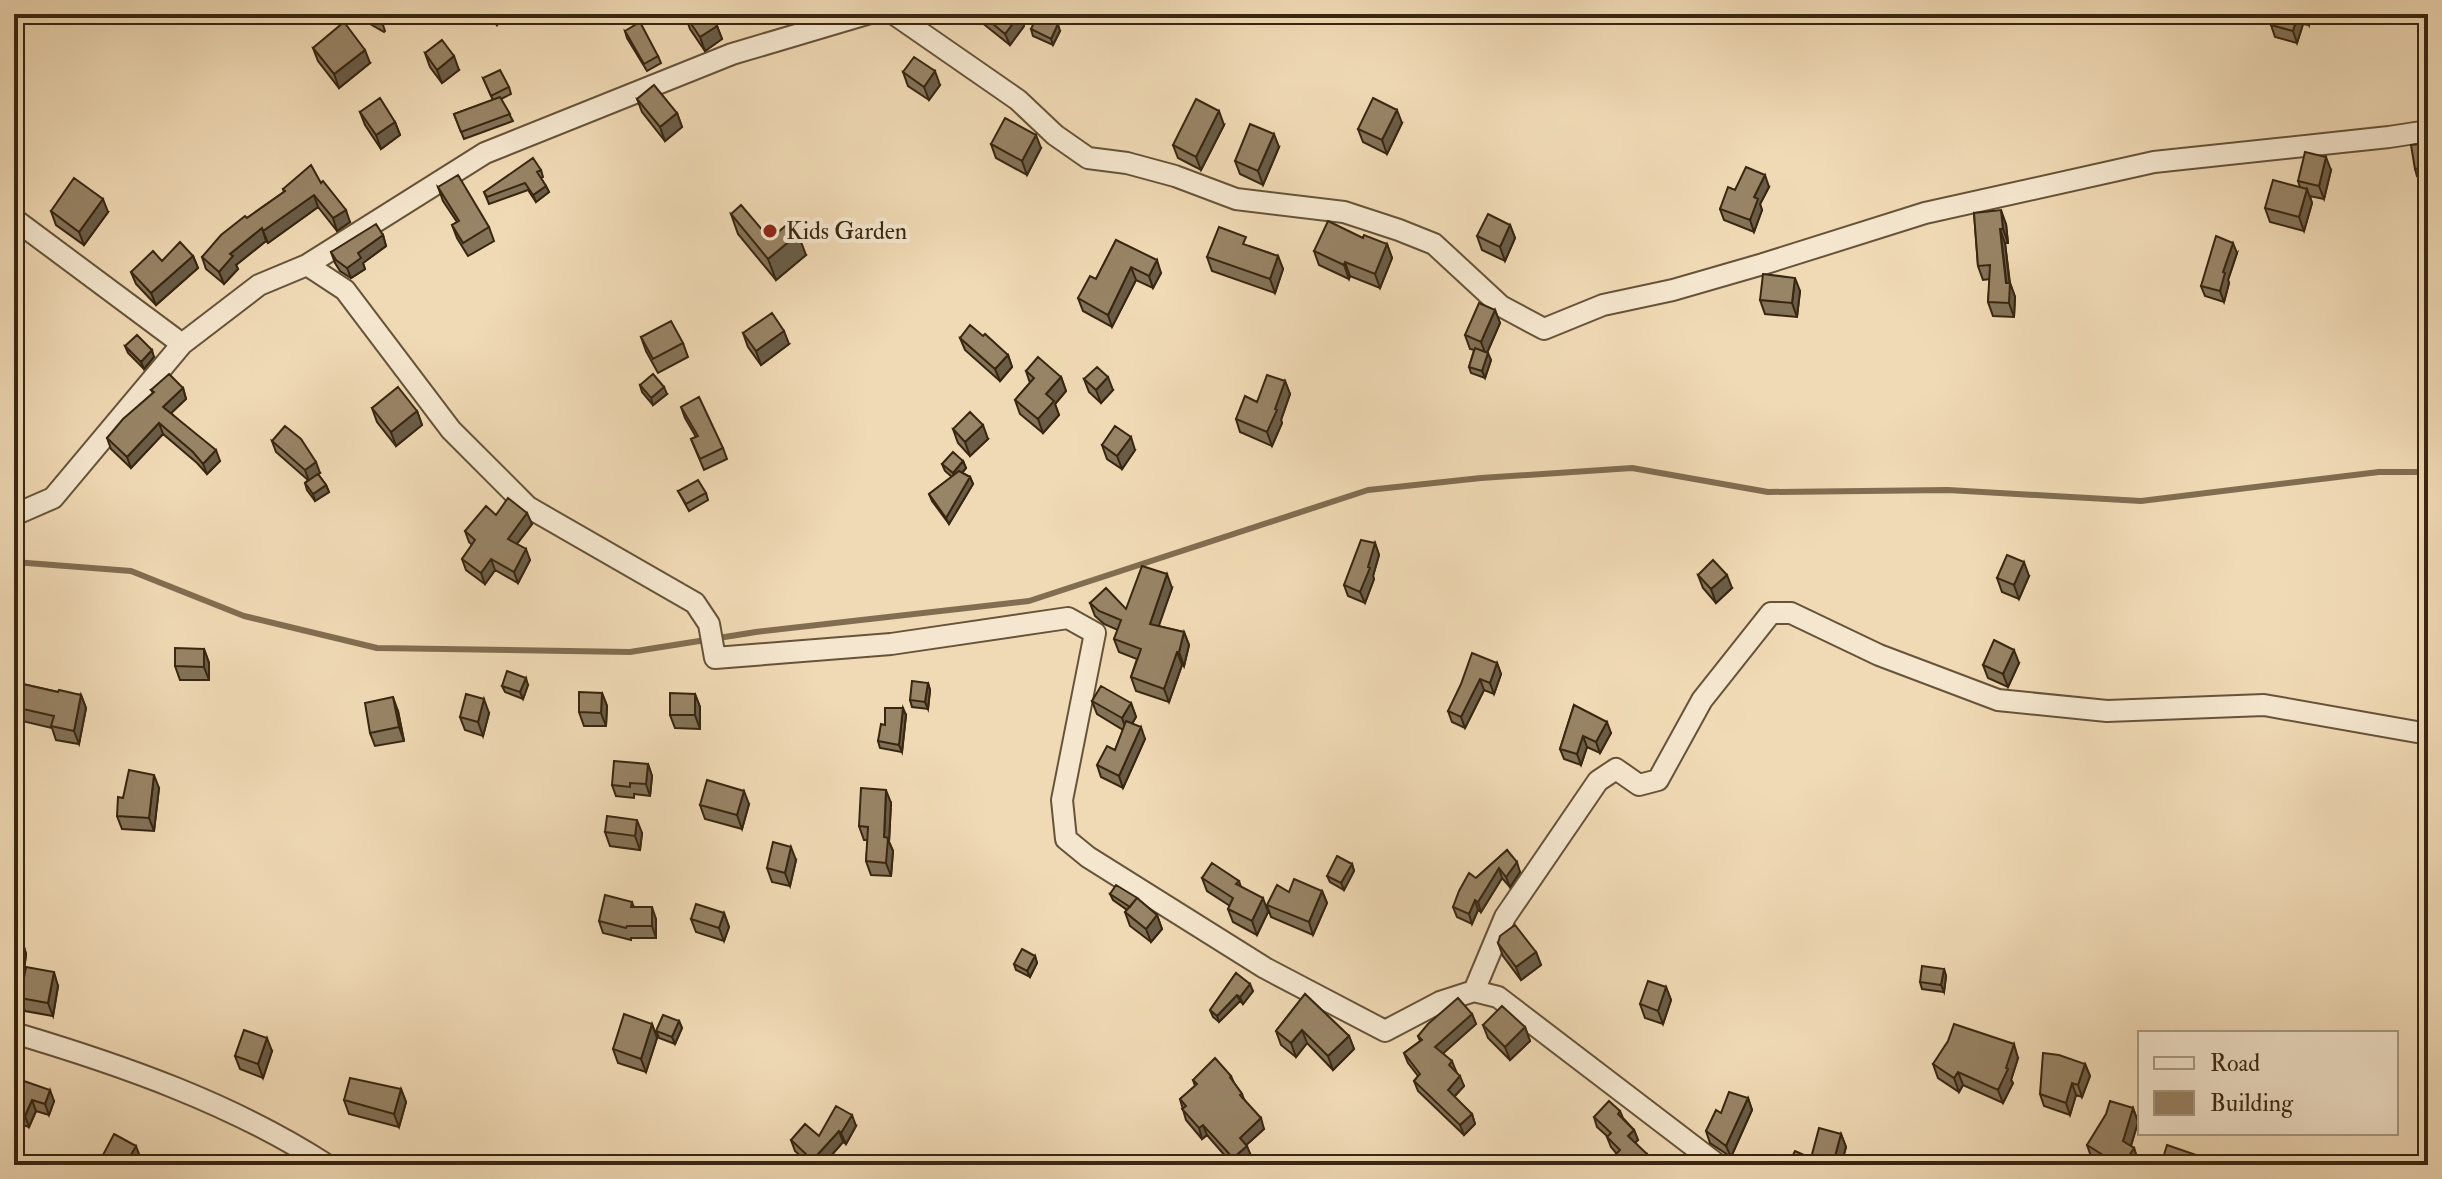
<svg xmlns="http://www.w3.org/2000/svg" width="2442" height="1179" font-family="'IM FELL Double Pica',serif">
  <rect width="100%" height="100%" fill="#f0dab5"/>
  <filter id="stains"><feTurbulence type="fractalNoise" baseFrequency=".0025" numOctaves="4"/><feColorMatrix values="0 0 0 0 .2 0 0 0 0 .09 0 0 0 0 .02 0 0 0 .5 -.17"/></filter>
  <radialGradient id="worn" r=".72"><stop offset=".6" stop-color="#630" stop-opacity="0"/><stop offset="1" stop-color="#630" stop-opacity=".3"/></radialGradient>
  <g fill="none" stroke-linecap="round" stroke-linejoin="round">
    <path stroke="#816d51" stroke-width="6" d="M 14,562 L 131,571 L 244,616 L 377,648 L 630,652 L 756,632 L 1029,601 L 1368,490 L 1481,478 L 1632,468 L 1768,492 L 1948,490 L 2141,501 L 2379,472 L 2428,472"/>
    <g stroke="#665339" stroke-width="24">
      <path id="minor" d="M 894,14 L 1018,100 L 1055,135 L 1088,158 L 1127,163 L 1175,176 L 1236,199 L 1344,212 L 1399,230 L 1434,244 L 1501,306 L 1544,329 L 1603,305 L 1673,290 L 1763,264 L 1925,213 L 2154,162 L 2389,137 L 2428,131
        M 14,219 L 182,344 L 259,285 L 307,265 L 345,290 L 451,430 L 528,507 L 695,603 L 709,624 L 715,658 L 891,644 L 1068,618 L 1095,633 L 1062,800 L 1066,839 L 1088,857 L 1265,968 L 1385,1031 L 1440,1002 L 1474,991 L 1498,997 L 1718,1165
        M 307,265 L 485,153 L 732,54 L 867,14
        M 14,515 L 53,498 L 182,344
        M 1474,991 L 1505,917 L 1598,781 L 1616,769 L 1639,785 L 1658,780 L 1702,700 L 1771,613 L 1791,613 L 1879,655 L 1998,700 L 2107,711 L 2264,705 L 2428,734
        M 14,1033 C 122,1065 233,1104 327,1165"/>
    </g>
    <use href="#minor" stroke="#f5e7cf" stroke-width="20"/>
  </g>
  <path fill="#837258" stroke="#382610" stroke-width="2" d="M 353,14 L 376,14 L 381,19 L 385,31 L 384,32 Z
    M 483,14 L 506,14 L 497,25 Z
    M 971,14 L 1020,14 L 1024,26 L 1010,45 Z
    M 2274,14 L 2311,14 L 2309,25 L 2303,24 L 2297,43 L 2275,37 L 2271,25 Z
    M 685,15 L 717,26 L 722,39 L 705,51 L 690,29 Z
    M 1031,29 L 1060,31 L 1053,45 L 1033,36 Z
    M 625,31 L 658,56 L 661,63 L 647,71 L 627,38 Z
    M 313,48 L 370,63 L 339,88 L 318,61 Z
    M 425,53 L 459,70 L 442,83 L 430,67 Z
    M 903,72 L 940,85 L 929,100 L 908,86 Z
    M 483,78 L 509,87 L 511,94 L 501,99 L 513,121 L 464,139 L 454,114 L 493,100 Z
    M 637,99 L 677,113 L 682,127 L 665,141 L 642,112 Z
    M 360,112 L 395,122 L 400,135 L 381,149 L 365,125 Z
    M 1402,123 L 1387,154 L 1363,142 L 1358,129 Z
    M 1224,125 L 1201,170 L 1178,158 L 1173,145 Z
    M 991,144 L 1041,148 L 1027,175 L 996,158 Z
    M 1279,147 L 1263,185 L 1240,174 L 1235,161 Z
    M 2428,148 L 2428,174 L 2417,176 L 2415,169 Z
    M 541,170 L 543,177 L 541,178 L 549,192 L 536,202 L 528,190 L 489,204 L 484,192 Z
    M 2331,170 L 2324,199 L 2310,196 L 2312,203 L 2304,231 L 2270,222 L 2265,208 L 2300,187 L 2298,181 Z
    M 321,183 L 350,222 L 337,231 L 318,207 L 268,243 L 266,241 L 236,265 L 238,269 L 224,284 L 206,269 L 202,257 L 247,218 L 284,192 L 283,189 Z
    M 438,187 L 489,227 L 494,241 L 468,256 L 457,238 L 452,225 L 457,222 L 443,201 Z
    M 1769,187 L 1760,204 L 1762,210 L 1754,232 L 1724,220 L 1720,209 L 1735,190 Z
    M 51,211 L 108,212 L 84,245 L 56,225 Z
    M 1974,213 L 2006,224 L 2008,243 L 2005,243 L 2010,283 L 2015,297 L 2014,317 L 1993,316 L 1988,302 L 1990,279 L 1983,280 L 1978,266 Z
    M 731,214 L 770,239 L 806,255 L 776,280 L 738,234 Z
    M 1510,225 L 1515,238 L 1505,261 L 1482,250 L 1477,236 Z
    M 383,235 L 386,246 L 363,263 L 365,269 L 351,278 L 340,271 L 335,263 L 331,252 Z
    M 1363,238 L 1387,244 L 1392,258 L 1380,288 L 1350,276 L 1349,279 L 1319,265 L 1314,251 Z
    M 1116,240 L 1161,273 L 1153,288 L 1136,280 L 1112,327 L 1083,311 L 1078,298 L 1096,279 Z
    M 1249,246 L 1278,256 L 1283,269 L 1275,293 L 1212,271 L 1207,257 Z
    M 2237,253 L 2228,280 L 2229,283 L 2224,302 L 2205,296 L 2201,286 Z
    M 193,256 L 198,268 L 156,305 L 136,284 L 131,272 L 162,261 Z
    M 1800,291 L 1797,317 L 1765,314 L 1760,300 Z
    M 1495,310 L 1500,323 L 1487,353 L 1491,360 L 1485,378 L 1471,373 L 1469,367 L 1474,350 L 1470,349 L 1465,335 Z
    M 743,333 L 789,344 L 761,365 L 748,347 Z
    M 641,337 L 683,343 L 688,357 L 658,373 L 646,351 Z
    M 960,338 L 1008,355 L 1012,367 L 1000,381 L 965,350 Z
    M 125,346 L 154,357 L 144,369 L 128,353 Z
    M 1026,371 L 1061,377 L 1066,391 L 1055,404 L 1059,415 L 1043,433 L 1020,414 L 1015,400 L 1030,383 Z
    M 1084,379 L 1113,390 L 1101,403 L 1089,392 Z
    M 1285,381 L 1290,394 L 1281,420 L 1282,423 L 1272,446 L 1240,432 L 1236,419 Z
    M 640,385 L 667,394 L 653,405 L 642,392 Z
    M 183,388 L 186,399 L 171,413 L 220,461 L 207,474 L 197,463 L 163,434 L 131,468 L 111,449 L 107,438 L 153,393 L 151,390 Z
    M 681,407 L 723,448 L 727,459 L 704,470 L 691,439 L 696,437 L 685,418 Z
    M 372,408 L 417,411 L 422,425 L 396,446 L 377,422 Z
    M 953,429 L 988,439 L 970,456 L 958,443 Z
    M 272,441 L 320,473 L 318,474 L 326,485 L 329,492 L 315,501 L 307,490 L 305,483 L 308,480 L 276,452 Z
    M 1102,445 L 1135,450 L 1122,469 L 1107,459 Z
    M 963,461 L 966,468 L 962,473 L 970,477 L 973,484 L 949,524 L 932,501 L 929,494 L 952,477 L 945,471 L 942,464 Z
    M 678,491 L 706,493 L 708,500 L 689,511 Z
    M 496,515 L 532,524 L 517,544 L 530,560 L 518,583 L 495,570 L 485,584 L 466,570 L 462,559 L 472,545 L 469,542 L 465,531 Z
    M 1375,543 L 1379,555 L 1373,576 L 1374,579 L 1365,603 L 1348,596 L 1344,585 Z
    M 1698,575 L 1732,588 L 1716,603 L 1703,588 Z
    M 2029,576 L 2019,599 L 2002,592 L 1997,578 Z
    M 1172,588 L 1158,626 L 1184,632 L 1189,645 L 1184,666 L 1182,665 L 1169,702 L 1136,691 L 1131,677 L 1137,659 L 1119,652 L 1114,639 L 1118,630 L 1104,624 L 1095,616 L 1090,603 L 1126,609 Z
    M 204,649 L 209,663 L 209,680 L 180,680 L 175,666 Z
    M 1497,663 L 1501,674 L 1494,694 L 1484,690 L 1465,728 L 1452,722 L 1448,711 Z
    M 2019,663 L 2008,687 L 1988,678 L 1983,665 Z
    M 14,682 L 58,692 L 81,695 L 86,708 L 79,744 L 56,740 L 52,728 L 14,719 Z
    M 928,683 L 930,690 L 928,709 L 912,707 L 910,700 Z
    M 528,685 L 523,699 L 505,692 L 502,686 Z
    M 602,693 L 607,706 L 606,726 L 584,726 L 579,712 Z
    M 695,694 L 700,707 L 700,729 L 675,728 L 670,715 Z
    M 1092,701 L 1131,703 L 1136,717 L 1132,724 L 1145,739 L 1123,788 L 1101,777 L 1097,765 L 1115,750 L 1123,730 L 1097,714 Z
    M 1574,705 L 1611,733 L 1600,753 L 1587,747 L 1581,765 L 1564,759 L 1560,749 Z
    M 398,711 L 404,741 L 375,746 L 370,733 Z
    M 489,713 L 483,736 L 465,730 L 460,717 Z
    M 906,715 L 902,752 L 880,748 L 878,741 L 885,725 Z
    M 648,764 L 652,776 L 650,796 L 634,794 L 634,798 L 616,796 L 612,785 Z
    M 159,788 L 154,831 L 122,829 L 117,816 L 123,798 Z
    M 891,803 L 889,842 L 893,851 L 891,876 L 871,875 L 866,861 L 868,840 L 864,840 L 859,826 Z
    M 749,804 L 742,829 L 705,819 L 700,805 Z
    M 605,832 L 642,833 L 640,850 L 610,846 Z
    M 1507,850 L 1520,872 L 1510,887 L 1502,878 L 1481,912 L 1478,910 L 1472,924 L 1457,917 L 1453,907 L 1476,878 Z
    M 796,860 L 790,886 L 772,882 L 767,868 Z
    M 1352,864 L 1354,871 L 1344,890 L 1330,882 L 1327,876 Z
    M 1202,878 L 1239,881 L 1241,887 L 1268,912 L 1257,935 L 1233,922 L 1228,909 L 1230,906 L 1207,891 Z
    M 1322,891 L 1327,903 L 1313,935 L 1271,917 L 1267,905 L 1289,892 Z
    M 1110,894 L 1139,900 L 1157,915 L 1162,929 L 1151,942 L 1130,926 L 1125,912 L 1127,910 L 1113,900 Z
    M 632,902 L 634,907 L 656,919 L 656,938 L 631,938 L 631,940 L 603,933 L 599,921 Z
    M 724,913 L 729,927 L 724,941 L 696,932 L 691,919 Z
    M 14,939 L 22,940 L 26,954 L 22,987 L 14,986 Z
    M 1498,943 L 1536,952 L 1541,965 L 1521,980 L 1503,956 Z
    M 1035,956 L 1037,963 L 1030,977 L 1016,970 L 1014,964 Z
    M 1944,969 L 1946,976 L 1944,992 L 1922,989 L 1920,982 Z
    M 1236,973 L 1253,991 L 1243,1004 L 1240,1001 L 1219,1022 L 1213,1017 L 1210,1010 Z
    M 58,986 L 53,1016 L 25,1011 L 20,998 Z
    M 1666,987 L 1671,1000 L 1663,1024 L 1645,1018 L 1640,1004 Z
    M 1305,994 L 1349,1036 L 1354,1049 L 1333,1070 L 1307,1043 L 1296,1057 L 1281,1045 L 1276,1031 Z
    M 1472,1014 L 1476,1024 L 1443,1053 L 1456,1071 L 1464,1086 L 1454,1097 L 1472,1114 L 1475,1124 L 1464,1135 L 1418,1091 L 1414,1081 L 1418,1076 L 1408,1063 L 1404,1053 L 1420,1041 L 1418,1036 Z
    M 679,1021 L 682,1028 L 675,1044 L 659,1038 L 656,1031 Z
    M 652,1024 L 657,1038 L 646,1072 L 618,1063 L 613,1049 Z
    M 1483,1025 L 1525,1027 L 1530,1041 L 1510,1060 L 1488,1038 Z
    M 272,1051 L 263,1078 L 240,1069 L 235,1056 Z
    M 2018,1058 L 2011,1080 L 2013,1083 L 2003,1103 L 1963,1085 L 1959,1092 L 1938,1078 L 1933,1064 Z
    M 2085,1064 L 2090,1076 L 2082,1097 L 2076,1095 L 2070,1115 L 2044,1106 L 2040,1094 Z
    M 1231,1076 L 1234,1083 L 1242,1094 L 1244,1099 L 1264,1129 L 1246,1145 L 1251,1156 L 1240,1165 L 1233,1165 L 1207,1135 L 1202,1139 L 1186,1120 L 1180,1099 L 1195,1086 L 1193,1080 Z
    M 401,1089 L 406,1102 L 399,1127 L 349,1114 L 344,1100 Z
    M 14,1097 L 54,1101 L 49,1115 L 36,1111 L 29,1127 L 14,1122 Z
    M 1748,1098 L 1752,1110 L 1731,1157 L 1710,1143 L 1706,1131 L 1721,1113 Z
    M 2133,1108 L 2138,1122 L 2131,1146 L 2134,1148 L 2138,1161 L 2136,1165 L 2102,1165 L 2092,1159 L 2087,1145 Z
    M 1620,1111 L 1623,1118 L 1634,1130 L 1638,1140 L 1635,1142 L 1651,1164 L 1650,1165 L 1616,1165 L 1613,1157 L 1617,1154 L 1611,1147 L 1607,1137 L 1608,1137 L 1597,1127 L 1594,1117 Z
    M 856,1126 L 846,1144 L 843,1142 L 823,1165 L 807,1165 L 805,1160 L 795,1151 L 791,1140 L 819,1136 Z
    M 1841,1134 L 1846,1147 L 1841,1165 L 1788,1165 L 1811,1158 Z
    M 103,1155 L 141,1159 L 138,1165 L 107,1165 Z"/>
  <path fill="#6a5c47" stroke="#382610" stroke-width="2" d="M 492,14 L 506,14 L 497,25 Z
    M 584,14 L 600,14 L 588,23 Z
    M 1020,14 L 1024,26 L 1010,45 L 1005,34 Z
    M 2298,14 L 2299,14 L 2303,24 L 2297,43 L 2293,31 Z
    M 2305,14 L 2311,14 L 2309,25 Z
    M 1058,24 L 1060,31 L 1053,45 L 1051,39 Z
    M 717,26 L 722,39 L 705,51 L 700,37 Z
    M 365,50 L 370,63 L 339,88 L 334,74 Z
    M 454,56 L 459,70 L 442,83 L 437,70 Z
    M 935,71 L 940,85 L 929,100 L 924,87 Z
    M 1397,110 L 1402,123 L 1387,154 L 1382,140 Z
    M 1219,111 L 1224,125 L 1201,170 L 1196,157 Z
    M 677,113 L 682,127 L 665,141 L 660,127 Z
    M 395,122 L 400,135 L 381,149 L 376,135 Z
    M 19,130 L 23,140 L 14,150 L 14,135 Z
    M 1274,134 L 1279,147 L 1263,185 L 1258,171 Z
    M 1036,135 L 1041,148 L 1027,175 L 1022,161 Z
    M 2326,157 L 2331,170 L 2324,199 L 2319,186 Z
    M 1765,175 L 1769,187 L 1760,204 L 1762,210 L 1754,232 L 1750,220 L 1754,197 Z
    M 546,186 L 549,192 L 536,202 L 533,195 Z
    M 2307,189 L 2312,203 L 2304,231 L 2299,217 Z
    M 314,195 L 318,207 L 268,243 L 263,231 Z
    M 103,199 L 108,212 L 84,245 L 79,232 Z
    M 346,210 L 350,222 L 337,231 L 333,218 Z
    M 2001,210 L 2006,224 L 2008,243 L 2003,229 Z
    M 1510,225 L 1515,238 L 1505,261 L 1500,247 Z
    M 262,228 L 266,241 L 236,265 L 238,269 L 224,284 L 219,272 L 230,254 Z
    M 2000,229 L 2005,243 L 2010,287 L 2010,283 L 2015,297 L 2014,317 L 2009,303 Z
    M 798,234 L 806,255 L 776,280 L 768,259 Z
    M 383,235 L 386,246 L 363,263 L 365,269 L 351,278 L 347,268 L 358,253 Z
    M 2233,243 L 2237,253 L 2228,280 L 2229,283 L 2224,302 L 2220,291 L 2223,272 Z
    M 1387,244 L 1392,258 L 1380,288 L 1375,274 Z
    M 193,256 L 198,268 L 156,305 L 151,293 Z
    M 1278,256 L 1283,269 L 1275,293 L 1270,279 Z
    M 1157,260 L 1161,273 L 1153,288 L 1149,276 Z
    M 1345,262 L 1350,276 L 1349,279 L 1344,265 Z
    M 1131,267 L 1136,280 L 1112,327 L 1108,315 Z
    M 1795,278 L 1800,291 L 1797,317 L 1792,303 Z
    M 1495,310 L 1500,323 L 1486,355 L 1481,342 Z
    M 784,331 L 789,344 L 761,365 L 756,351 Z
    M 152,350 L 154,357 L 144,369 L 141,362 Z
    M 1488,353 L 1491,360 L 1485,378 L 1482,371 Z
    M 1008,355 L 1012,367 L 1000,381 L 995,369 Z
    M 1061,377 L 1066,391 L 1055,404 L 1059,415 L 1043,433 L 1038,419 L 1046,394 Z
    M 1108,377 L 1113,390 L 1101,403 L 1096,390 Z
    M 1285,381 L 1290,394 L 1281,420 L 1282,423 L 1272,446 L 1267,432 Z
    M 664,387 L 667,394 L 653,405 L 651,398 Z
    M 183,388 L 186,399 L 167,417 L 163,407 Z
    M 417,411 L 422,425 L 396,446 L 391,432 Z
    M 159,423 L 163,434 L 131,468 L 127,457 Z
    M 983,425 L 988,439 L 970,456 L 965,442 Z
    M 1131,437 L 1135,450 L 1122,469 L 1117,456 Z
    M 216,450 L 220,461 L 207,474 L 203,464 Z
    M 963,461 L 966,468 L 956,480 L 953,473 Z
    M 316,462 L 320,473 L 309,481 L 305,470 Z
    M 970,477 L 973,484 L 949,524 L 946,518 Z
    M 326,485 L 329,492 L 315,501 L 313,494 Z
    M 527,513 L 532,524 L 512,550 L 508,539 Z
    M 1375,543 L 1379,555 L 1373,576 L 1374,579 L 1365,603 L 1360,592 Z
    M 526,549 L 530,560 L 518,583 L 514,572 Z
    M 491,559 L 495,570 L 485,584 L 481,573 Z
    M 2024,562 L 2029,576 L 2019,599 L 2014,585 Z
    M 1167,574 L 1172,588 L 1155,637 L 1150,624 Z
    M 1727,575 L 1732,588 L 1716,603 L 1711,589 Z
    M 1184,632 L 1189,645 L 1184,666 L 1179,652 Z
    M 204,649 L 209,663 L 209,680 L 204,667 Z
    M 2014,650 L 2019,663 L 2008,687 L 2003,674 Z
    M 1177,652 L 1182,665 L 1169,702 L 1164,689 Z
    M 1497,663 L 1501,674 L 1494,694 L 1490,683 Z
    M 526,678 L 528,685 L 523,699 L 520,692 Z
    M 1480,679 L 1484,690 L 1465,728 L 1461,717 Z
    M 928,683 L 930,690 L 928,709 L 925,702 Z
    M 602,693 L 607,706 L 606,726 L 601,713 Z
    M 695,694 L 700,707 L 700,729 L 695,715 Z
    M 81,695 L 86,708 L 79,744 L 74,731 Z
    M 393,697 L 398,711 L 404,741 L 399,727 Z
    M 484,699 L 489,713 L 483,736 L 478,722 Z
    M 1131,703 L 1136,717 L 1127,732 L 1122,718 Z
    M 903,708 L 906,715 L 902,752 L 899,745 Z
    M 1607,722 L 1611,733 L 1600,753 L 1596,742 Z
    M 1141,727 L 1145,739 L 1123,788 L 1119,776 Z
    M 1583,736 L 1587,747 L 1581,765 L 1577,754 Z
    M 648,764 L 652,776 L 650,796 L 646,784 Z
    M 154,775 L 159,788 L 154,831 L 149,818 Z
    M 886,790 L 891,803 L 889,842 L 893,851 L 891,876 L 886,863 L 884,837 Z
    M 744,791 L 749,804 L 742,829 L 737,815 Z
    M 637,820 L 642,833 L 640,850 L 635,836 Z
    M 791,847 L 796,860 L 790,886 L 785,873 Z
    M 1517,862 L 1520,872 L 1510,887 L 1506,877 Z
    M 1352,864 L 1354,871 L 1344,890 L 1341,883 Z
    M 1499,868 L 1502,878 L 1481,912 L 1478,902 Z
    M 1322,891 L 1327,903 L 1313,935 L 1309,922 Z
    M 1263,898 L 1268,912 L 1257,935 L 1252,921 Z
    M 1475,900 L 1478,910 L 1472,924 L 1469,914 Z
    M 652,907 L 656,919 L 656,938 L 652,926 Z
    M 724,913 L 729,927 L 724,941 L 719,928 Z
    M 1157,915 L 1162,929 L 1151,942 L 1146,929 Z
    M 22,940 L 26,954 L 22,987 L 17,974 Z
    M 1536,952 L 1541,965 L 1521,980 L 1516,967 Z
    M 1035,956 L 1037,963 L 1030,977 L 1027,971 Z
    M 1944,969 L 1946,976 L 1944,992 L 1941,985 Z
    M 54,972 L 58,986 L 53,1016 L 48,1003 Z
    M 1250,984 L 1253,991 L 1243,1004 L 1240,997 Z
    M 1666,987 L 1671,1000 L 1663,1024 L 1658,1011 Z
    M 1237,995 L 1240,1001 L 1219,1022 L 1217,1016 Z
    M 1472,1014 L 1476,1024 L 1439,1057 L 1435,1047 Z
    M 679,1021 L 682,1028 L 675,1044 L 672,1037 Z
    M 652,1024 L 657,1038 L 646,1072 L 641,1059 Z
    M 1525,1027 L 1530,1041 L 1510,1060 L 1505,1047 Z
    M 1302,1030 L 1307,1043 L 1296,1057 L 1291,1043 Z
    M 1349,1036 L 1354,1049 L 1333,1070 L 1328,1056 Z
    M 267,1038 L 272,1051 L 263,1078 L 258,1064 Z
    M 2014,1044 L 2018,1058 L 2011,1080 L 2013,1083 L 2003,1103 L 1998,1090 Z
    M 1452,1061 L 1456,1071 L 1453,1075 L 1449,1065 Z
    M 2085,1064 L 2090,1076 L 2082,1097 L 2078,1085 Z
    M 1958,1072 L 1963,1085 L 1959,1092 L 1954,1078 Z
    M 1460,1076 L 1464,1086 L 1451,1100 L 1448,1090 Z
    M 2072,1083 L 2076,1095 L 2070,1115 L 2066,1103 Z
    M 401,1089 L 406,1102 L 399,1127 L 394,1114 Z
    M 50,1090 L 54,1101 L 49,1115 L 45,1104 Z
    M 1748,1098 L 1752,1110 L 1731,1157 L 1726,1146 Z
    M 32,1100 L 36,1111 L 29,1127 L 25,1116 Z
    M 2133,1108 L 2138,1122 L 2128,1155 L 2123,1141 Z
    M 1472,1114 L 1475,1124 L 1464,1135 L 1460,1125 Z
    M 852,1115 L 856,1126 L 846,1144 L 841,1133 Z
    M 1261,1118 L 1264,1129 L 1243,1148 L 1240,1138 Z
    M 1203,1125 L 1207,1135 L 1202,1139 L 1199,1128 Z
    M 1634,1130 L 1638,1140 L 1632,1146 L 1628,1136 Z
    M 839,1131 L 843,1142 L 823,1165 L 811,1165 L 810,1163 Z
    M 1841,1134 L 1846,1147 L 1841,1165 L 1836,1165 L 1834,1160 Z
    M 136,1146 L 141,1159 L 138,1165 L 125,1165 Z
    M 1247,1146 L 1251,1156 L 1240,1165 L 1235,1165 L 1233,1158 Z
    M 2134,1148 L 2138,1161 L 2136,1165 L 2123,1165 Z
    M 1647,1154 L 1651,1164 L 1650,1165 L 1636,1165 Z"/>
  <path fill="#988466" stroke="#382610" stroke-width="2" d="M 369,14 L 376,14 L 381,19 L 380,20 Z
    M 687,14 L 709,14 L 717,26 L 700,37 L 685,15 Z
    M 981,14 L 1020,14 L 1005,34 Z
    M 1038,14 L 1058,24 L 1051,39 L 1031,29 Z
    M 2274,14 L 2298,14 L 2293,31 L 2271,25 Z
    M 344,22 L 365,50 L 334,74 L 313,48 Z
    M 640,22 L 658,56 L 644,64 L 625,31 Z
    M 442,40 L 454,56 L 437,70 L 425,53 Z
    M 914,57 L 935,71 L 924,87 L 903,72 Z
    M 500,70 L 509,87 L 491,96 L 483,78 Z
    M 654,85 L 677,113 L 660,127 L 637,99 Z
    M 500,97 L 510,114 L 461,132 L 454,114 Z
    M 380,98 L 395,122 L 376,135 L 360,112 Z
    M 1373,98 L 1397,110 L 1382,140 L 1358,129 Z
    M 1196,99 L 1219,111 L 1196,157 L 1173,145 Z
    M 1005,118 L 1036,135 L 1022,161 L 991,144 Z
    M 1250,124 L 1274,134 L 1258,171 L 1235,161 Z
    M 14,125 L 19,130 L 14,135 Z
    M 2426,143 L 2428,167 L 2415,169 L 2411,145 Z
    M 2305,152 L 2326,157 L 2319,186 L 2298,181 Z
    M 533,158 L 541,170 L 537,172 L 546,186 L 533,195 L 525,183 L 487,197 L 484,192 Z
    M 311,165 L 321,183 L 323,181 L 346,210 L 333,218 L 314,195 L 263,231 L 262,228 L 230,254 L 233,256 L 219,272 L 202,257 L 221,235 L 245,216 L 247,218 L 285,191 L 283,189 Z
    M 1746,167 L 1765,175 L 1754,197 L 1758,199 L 1750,220 L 1720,209 L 1728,187 L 1735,190 Z
    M 458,175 L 489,227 L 463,243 L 452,225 L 459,221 L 438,187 Z
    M 74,178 L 103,199 L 79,232 L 51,211 Z
    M 2273,180 L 2307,189 L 2299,217 L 2265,208 Z
    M 741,205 L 770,239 L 789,223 L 798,234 L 768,259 L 731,214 Z
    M 2001,210 L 2003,229 L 2000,229 L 2006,283 L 2010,283 L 2009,303 L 1988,302 L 1990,265 L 1978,266 L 1974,213 Z
    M 1488,214 L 1510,225 L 1500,247 L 1477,236 Z
    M 1328,221 L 1363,238 L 1364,235 L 1387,244 L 1375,274 L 1345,262 L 1344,265 L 1314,251 Z
    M 376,224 L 383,235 L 358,253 L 361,258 L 347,268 L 336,260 L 331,252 Z
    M 1219,227 L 1246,237 L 1243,244 L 1278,256 L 1270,279 L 1207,257 Z
    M 2216,236 L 2233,243 L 2223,272 L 2225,273 L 2220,291 L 2201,286 Z
    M 1116,240 L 1157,260 L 1149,276 L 1131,267 L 1108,315 L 1078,298 L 1090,276 L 1096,279 Z
    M 180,242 L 193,256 L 151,293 L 131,272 L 153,251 L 162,261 Z
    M 1763,274 L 1795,278 L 1792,303 L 1760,300 Z
    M 1479,303 L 1495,310 L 1481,342 L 1465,335 Z
    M 772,313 L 784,331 L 756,351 L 743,333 Z
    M 671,321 L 683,343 L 653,359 L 641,337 Z
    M 970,325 L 983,336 L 985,334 L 1008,355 L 995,369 L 960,338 Z
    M 137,335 L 152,350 L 141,362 L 125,346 Z
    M 1475,348 L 1488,353 L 1482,371 L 1469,367 Z
    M 1038,357 L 1061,377 L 1046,394 L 1054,401 L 1038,419 L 1015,400 L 1034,378 L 1026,371 Z
    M 1097,367 L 1108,377 L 1096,390 L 1084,379 Z
    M 169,374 L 183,388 L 163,407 L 216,450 L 203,464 L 193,452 L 159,423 L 127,457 L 107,438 L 123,419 L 154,392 L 151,390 Z
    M 653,374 L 664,387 L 651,398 L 640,385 Z
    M 1267,375 L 1285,381 L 1275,409 L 1277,410 L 1267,432 L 1236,419 L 1245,396 L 1257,402 Z
    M 398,387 L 417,411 L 391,432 L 372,408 Z
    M 699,397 L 723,448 L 700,459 L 691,439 L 698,436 L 681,407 Z
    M 970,412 L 983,425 L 965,442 L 953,429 Z
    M 285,426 L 301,439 L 316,462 L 305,470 L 272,441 Z
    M 1115,426 L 1131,437 L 1117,456 L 1102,445 Z
    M 953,452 L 963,461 L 953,473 L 942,464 Z
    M 959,471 L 970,477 L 946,518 L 929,494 Z
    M 318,474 L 326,485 L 313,494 L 305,483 Z
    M 698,480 L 706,493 L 686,504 L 678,491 Z
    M 508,498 L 527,513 L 508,539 L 526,549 L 514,572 L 491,559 L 481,573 L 462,559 L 475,540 L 465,531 L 486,506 L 496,515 Z
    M 1361,540 L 1375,543 L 1368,567 L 1370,568 L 1360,592 L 1344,585 Z
    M 2007,555 L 2024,562 L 2014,585 L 1997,578 Z
    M 1713,560 L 1727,575 L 1711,589 L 1698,575 Z
    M 1142,566 L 1167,574 L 1150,624 L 1184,632 L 1179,652 L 1177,652 L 1164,689 L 1131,677 L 1141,649 L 1114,639 L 1121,620 L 1099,611 L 1090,603 L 1106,588 L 1126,609 Z
    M 1994,640 L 2014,650 L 2003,674 L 1983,665 Z
    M 175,648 L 204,649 L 204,667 L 175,666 Z
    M 1472,653 L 1497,663 L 1490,683 L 1480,679 L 1461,717 L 1448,711 L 1461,684 Z
    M 507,671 L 526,678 L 520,692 L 502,686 Z
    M 912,681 L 928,683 L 925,702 L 910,700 Z
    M 14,682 L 58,692 L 59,690 L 81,695 L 74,731 L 51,726 L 54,716 L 14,707 Z
    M 1101,686 L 1131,703 L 1122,718 L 1092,701 Z
    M 579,692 L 602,693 L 601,713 L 579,712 Z
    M 670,693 L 695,694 L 695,715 L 670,715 Z
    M 466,694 L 484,699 L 478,722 L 460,717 Z
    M 393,697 L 399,727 L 370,733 L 365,703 Z
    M 1574,705 L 1607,722 L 1596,742 L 1583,736 L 1577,754 L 1560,749 Z
    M 885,708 L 903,708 L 899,745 L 878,741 L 881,724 L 885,725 Z
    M 1126,721 L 1141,727 L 1119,776 L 1097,765 L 1107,746 L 1115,750 Z
    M 614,761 L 648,764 L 646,784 L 630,783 L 630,787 L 612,785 Z
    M 129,770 L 154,775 L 149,818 L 117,816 L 118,797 L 123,798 Z
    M 707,780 L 744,791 L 737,815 L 700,805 Z
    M 861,788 L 886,790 L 884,837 L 888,838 L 886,863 L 866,861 L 868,827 L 859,826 Z
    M 607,816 L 637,820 L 635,836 L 605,832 Z
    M 773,842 L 791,847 L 785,873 L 767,868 Z
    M 1507,850 L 1517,862 L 1506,877 L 1499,868 L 1478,902 L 1475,900 L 1469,914 L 1453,907 L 1459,891 L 1469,873 L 1476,878 Z
    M 1337,856 L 1352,864 L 1341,883 L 1327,876 Z
    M 1212,863 L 1239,881 L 1236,884 L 1263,898 L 1252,921 L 1228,909 L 1233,898 L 1202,878 Z
    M 1294,879 L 1322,891 L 1309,922 L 1267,905 L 1277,885 L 1289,892 Z
    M 1116,885 L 1139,899 L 1137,898 L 1130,907 L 1110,894 Z
    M 605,895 L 632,902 L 631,907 L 652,907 L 652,926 L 627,926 L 626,928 L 599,921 Z
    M 1137,898 L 1157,915 L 1146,929 L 1125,912 Z
    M 696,904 L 724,913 L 719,928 L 691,919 Z
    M 1515,925 L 1536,952 L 1516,967 L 1498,943 L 1500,936 Z
    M 14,939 L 22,940 L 17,974 L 14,974 Z
    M 1022,949 L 1035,956 L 1027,971 L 1014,964 Z
    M 1922,966 L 1944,969 L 1941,985 L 1920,982 Z
    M 26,967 L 54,972 L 48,1003 L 20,998 Z
    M 1236,973 L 1250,984 L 1240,997 L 1237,995 L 1217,1016 L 1210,1010 Z
    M 1648,981 L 1666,987 L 1658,1011 L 1640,1004 Z
    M 1305,994 L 1349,1036 L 1328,1056 L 1302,1030 L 1291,1043 L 1276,1031 Z
    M 1458,998 L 1472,1014 L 1435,1047 L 1452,1061 L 1449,1065 L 1460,1076 L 1448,1090 L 1472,1114 L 1460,1125 L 1414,1081 L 1420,1074 L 1404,1053 L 1422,1040 L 1418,1036 L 1428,1024 Z
    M 1502,1006 L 1525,1027 L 1505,1047 L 1483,1025 Z
    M 624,1014 L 652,1024 L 641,1059 L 613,1049 Z
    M 663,1015 L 679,1021 L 672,1037 L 656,1031 Z
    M 1954,1024 L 2014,1044 L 2006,1068 L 2008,1069 L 1998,1090 L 1958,1072 L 1954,1078 L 1933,1064 L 1948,1041 Z
    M 244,1030 L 267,1038 L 258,1064 L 235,1056 Z
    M 2043,1053 L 2059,1055 L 2085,1064 L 2078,1085 L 2072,1083 L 2066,1103 L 2040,1094 Z
    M 1215,1058 L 1231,1076 L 1230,1077 L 1242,1094 L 1240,1095 L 1261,1118 L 1240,1138 L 1247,1146 L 1233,1158 L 1203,1125 L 1199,1128 L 1182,1109 L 1186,1106 L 1180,1099 L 1197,1084 L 1193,1080 Z
    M 350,1078 L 401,1089 L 394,1114 L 344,1100 Z
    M 21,1080 L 50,1090 L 45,1104 L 32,1100 L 25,1116 L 14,1113 L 14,1097 L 15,1098 Z
    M 1729,1092 L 1748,1098 L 1726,1146 L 1706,1131 L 1716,1110 L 1721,1113 Z
    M 1609,1101 L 1620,1111 L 1618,1114 L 1634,1130 L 1628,1136 L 1647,1154 L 1636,1165 L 1621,1165 L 1613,1157 L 1620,1150 L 1607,1137 L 1611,1133 L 1594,1117 Z
    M 2110,1101 L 2133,1108 L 2123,1141 L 2134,1148 L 2123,1165 L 2119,1165 L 2087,1145 L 2106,1114 Z
    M 836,1106 L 852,1115 L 841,1133 L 839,1131 L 810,1163 L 805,1159 L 807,1155 L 791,1140 L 805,1124 L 819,1136 Z
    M 1819,1128 L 1841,1134 L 1834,1160 L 1828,1158 L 1825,1165 L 1788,1165 L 1795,1151 L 1811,1158 Z
    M 114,1134 L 136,1146 L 125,1165 L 122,1165 L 103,1155 Z
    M 2167,1145 L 2225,1165 L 2161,1165 Z
    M 245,1159 L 258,1165 L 243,1165 Z"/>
  <circle fill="#8f2418" stroke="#f5e7cf" stroke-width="3" cx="770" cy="231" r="8"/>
  <g text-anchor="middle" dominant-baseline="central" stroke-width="8" stroke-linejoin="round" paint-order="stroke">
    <g font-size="24" fill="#382610" stroke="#f5e7cf" text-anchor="start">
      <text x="786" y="231">Kids Garden</text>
    </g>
  </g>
  <rect width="2442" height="1179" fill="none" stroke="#f0dab5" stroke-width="48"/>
  <rect x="16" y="16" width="2410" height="1147" fill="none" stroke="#382610" stroke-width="4"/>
  <rect x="24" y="24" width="2394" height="1131" fill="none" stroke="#382610" stroke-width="2"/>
  <rect x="2138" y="1031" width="260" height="104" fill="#f5e7cf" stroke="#a99a83" stroke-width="2"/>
  <rect x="2154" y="1057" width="40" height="12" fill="#f5e7cf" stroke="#a99a83" stroke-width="2"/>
  <text x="2210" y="1071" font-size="24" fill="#382610">Road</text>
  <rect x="2154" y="1091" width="40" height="24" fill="#988466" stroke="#a99a83" stroke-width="2"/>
  <text x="2210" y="1111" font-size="24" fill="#382610">Building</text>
  <rect width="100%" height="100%" filter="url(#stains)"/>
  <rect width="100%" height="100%" fill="url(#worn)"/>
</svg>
